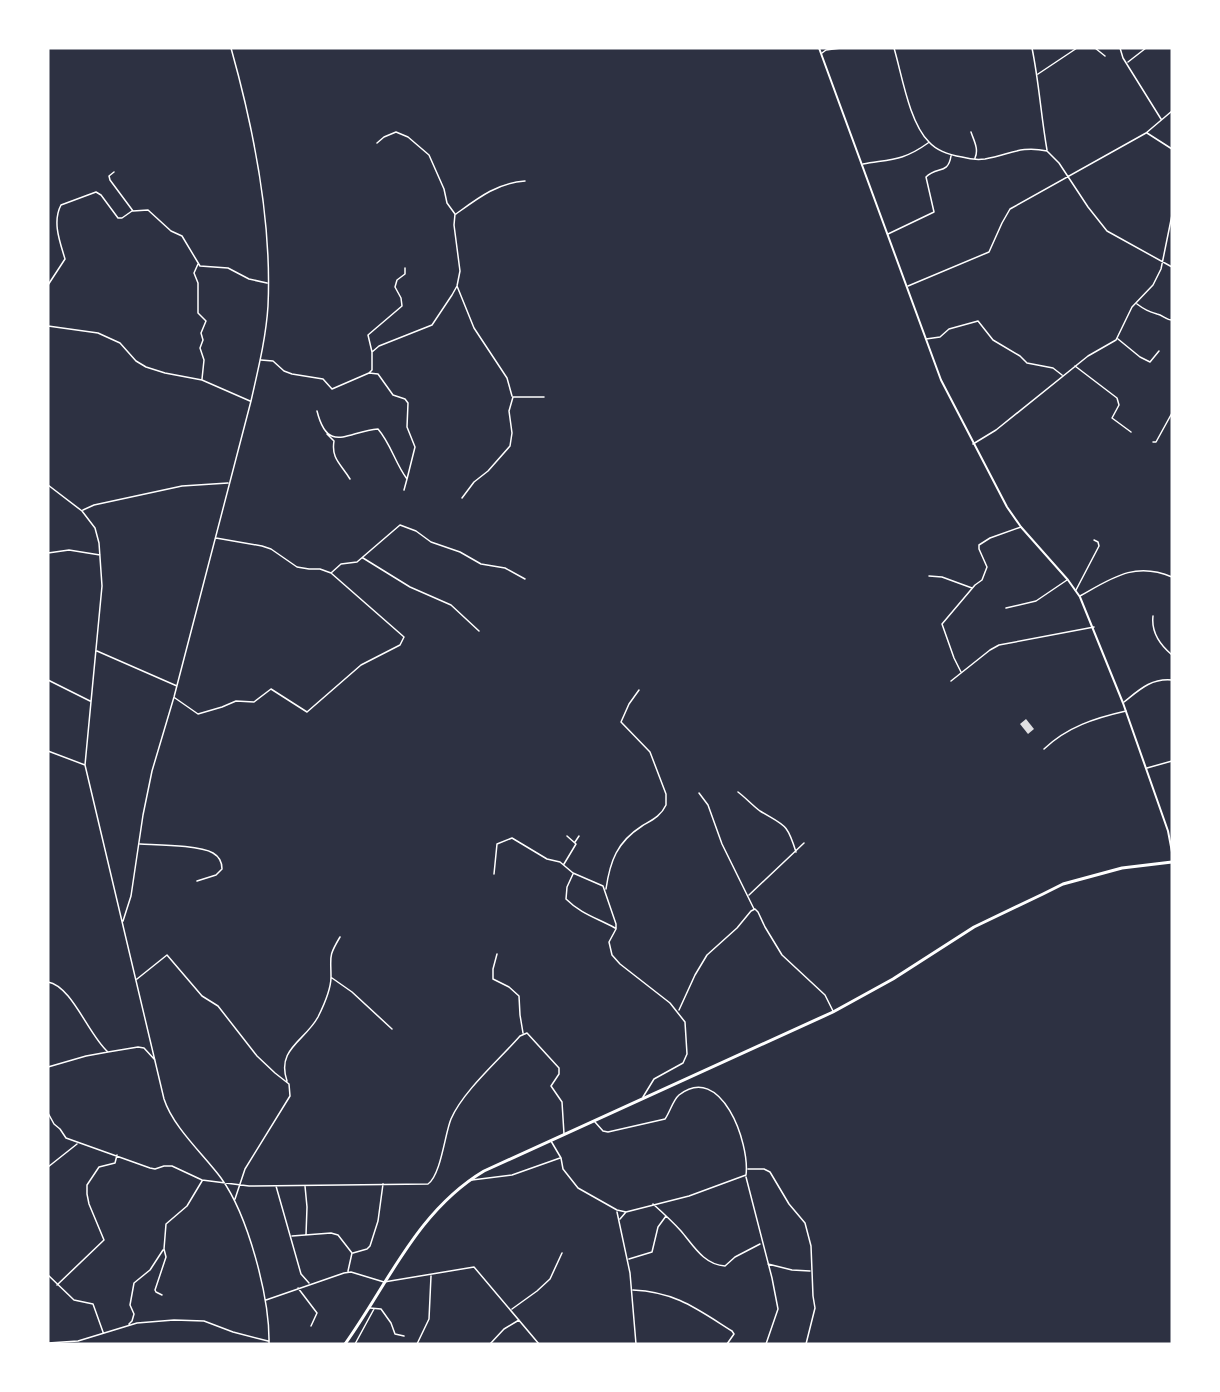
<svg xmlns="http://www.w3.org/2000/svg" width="1220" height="1392" font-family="'Titillium Web',sans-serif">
  <rect width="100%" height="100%" fill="#2d3142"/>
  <path fill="#e0e0e3" d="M 1026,719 L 1034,729 L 1028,734 L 1020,724 Z"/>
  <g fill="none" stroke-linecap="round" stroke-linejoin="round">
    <path stroke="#fff" stroke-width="1.5" d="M 894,48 C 902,75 909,122 929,142 C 937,151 950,155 962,157 C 969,159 977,160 985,159 C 1010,155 1020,145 1047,151 L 1059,163 L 1088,207 L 1107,231 L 1172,267
      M 1032,48 C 1039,82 1041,116 1047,150
      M 1095,48 L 1105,56
      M 1120,48 L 1123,58 L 1161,119
      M 822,53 L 826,50 L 841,48
      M 1128,62 L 1146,48
      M 1038,74 L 1077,48
      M 971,132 C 974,141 979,149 975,158
      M 1147,133 L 1172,149
      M 863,164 C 891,159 903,161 928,143
      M 114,172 L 109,176 L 110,180 L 133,211 L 148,210 L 171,231 L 182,236 L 200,266 L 228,268 L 249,279 L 267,283
      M 456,214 C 478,198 497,183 525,181
      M 888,234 L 934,212 L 926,177 C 937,166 948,175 951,156
      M 198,264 L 194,273 L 198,283 L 198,313 L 206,321 L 201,333 L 203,340 L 200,348 L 204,360 L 202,379
      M 48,285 L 65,259 C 60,242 52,222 61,205 L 96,192 L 101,195 L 118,218 L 122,218 L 132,211
      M 457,286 L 474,328 L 507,378 L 512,396
      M 908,286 L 989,252 L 1002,223 L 1010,209 L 1146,133 L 1172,111
      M 1137,304 C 1145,310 1148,311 1157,314 C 1163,315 1166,320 1172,320
      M 48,326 L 98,333 L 120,343 L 136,361 L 146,367 L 165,373 L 202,380 L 250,401
      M 926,339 L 940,337 L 949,329 L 978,321 L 993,340 L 1020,356 L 1027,363 L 1053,368 L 1062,375
      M 1118,339 L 1140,357 L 1150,362 L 1159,351
      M 372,352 L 368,335 L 402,306 L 401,298 L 395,287 L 397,280 L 405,274 L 405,268
      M 261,360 L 273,361 L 284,371 L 292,374 L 323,379 L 332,389 L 369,373 L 378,374 L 393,395 L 405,399 L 408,403 L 407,427 L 415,447 L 407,479
      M 1075,366 L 1117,398 L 1119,405 L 1112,418 L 1131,432
      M 369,373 L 372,370 L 372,352 L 379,346 L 432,325 L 452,295 L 457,286 L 460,271 L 454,225 L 455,214 L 447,203 L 444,189 L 429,155 L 408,137 L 396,132 L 384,137 L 377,143
      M 317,411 C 328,455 348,431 378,429 C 391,444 395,463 407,479 L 404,490
      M 327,434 L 334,441 C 331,459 341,464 350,479
      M 1153,442 L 1156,442 L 1172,413
      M 973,444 L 996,430 L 1088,356 L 1116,340 L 1132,307 L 1153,285 L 1161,269 L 1172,215
      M 48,485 L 82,511 L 95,528 L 99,543 L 102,586 L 85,765 L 164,1099 C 173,1127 203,1154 221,1178 C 248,1215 270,1298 269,1344
      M 462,498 L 474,482 L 488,471 L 510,446 L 512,433 L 509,411 L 513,397 L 544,397
      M 83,510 L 94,505 L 182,486 L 228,483
      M 216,538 L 262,546 L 271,549 L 297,567 L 309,569 L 320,569 L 331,573 L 341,564 L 357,562 L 400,525 L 416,531 L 431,542 L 460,552 L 481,564 L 505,568 L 525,579
      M 48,553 L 69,550 L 100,555
      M 363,558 L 410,587 L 451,605 L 479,631
      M 929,576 L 942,577 L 972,588
      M 1076,590 L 1099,546 L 1098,542 L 1094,540
      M 1080,596 C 1112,578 1135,561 1172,577
      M 1006,608 L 1036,601 L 1067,580
      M 1153,616 C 1151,633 1160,645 1172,655
      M 97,651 L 177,686
      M 961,672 L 954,658 L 942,624 L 975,585 L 982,580 L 987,567 L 979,549 L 979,545 L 990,538 L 1021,527
      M 48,680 L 90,701
      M 951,681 L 990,650 L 999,645 L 1094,627
      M 175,698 L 198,714 L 222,707 L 236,701 L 254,702 L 271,689 L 307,712 L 361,665 L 400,645 L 404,637 L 331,573
      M 1124,702 C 1139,690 1151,678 1172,680
      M 1044,749 C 1067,727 1095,718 1126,711
      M 48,751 L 85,765
      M 1147,768 L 1172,761
      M 738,792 C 746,798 753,806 760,811 C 785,826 787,823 796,852
      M 699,793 L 708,805 L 722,844 L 754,909
      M 575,842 L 579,836
      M 140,844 C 158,845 199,845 213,853 C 220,857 222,862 222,869 L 216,875 L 197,881
      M 564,864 L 576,844 L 567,836
      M 494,874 L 497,844 L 512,838 L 547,859 L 560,862 L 573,873 L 603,886 L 616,924 L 616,929 L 609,942 L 612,955 L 620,964 L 670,1003 L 685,1022 L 687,1054 L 683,1063 L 654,1079 L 643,1097
      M 573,874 L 567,887 L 566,899 C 581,914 597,918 615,928
      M 606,889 C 610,861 617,842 642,826 C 652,820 661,816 666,805 L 666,794 L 650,752 L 621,722 L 629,704 L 639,690
      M 749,895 L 804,843
      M 123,921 L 131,896 L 143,815 L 152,771 L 174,697 L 251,401 C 258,370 266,338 268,306 C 272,221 254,130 231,48
      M 497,954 L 493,969 L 493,979 L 509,987 L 519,996 L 520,1015 L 523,1033
      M 332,978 L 352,992 L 392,1029
      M 137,979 L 167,955 L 202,996 L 218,1006 L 257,1056 L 275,1073 L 289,1084 L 290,1096 L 245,1169 L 235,1199
      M 48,982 C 72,986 89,1036 108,1052 L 138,1047 L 144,1048 L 155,1060
      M 679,1010 L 695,975 L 707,955 L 737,928 L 751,911 L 755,909 L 758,912 L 765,927 L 782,955 L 825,995 L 833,1011
      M 48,1067 L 86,1056 L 108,1052
      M 287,1081 C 276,1049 305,1041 318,1017 C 323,1007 331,989 331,977 C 331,956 328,957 340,937
      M 48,1113 L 54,1124 L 60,1129 L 66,1138 L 150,1168 L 155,1169 L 164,1166 L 172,1166 L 202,1180 L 249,1186 L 428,1184 C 441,1175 445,1133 451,1119 C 463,1091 500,1059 520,1036 L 527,1033 L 559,1068 L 559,1074 L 551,1086 L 562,1102 L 564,1134
      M 551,1141 L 561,1158 L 563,1169 L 578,1188 L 617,1210 L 626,1212 L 689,1196 L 746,1175 C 750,1143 721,1062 679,1095 C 673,1100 670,1112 665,1119 L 608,1132 L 603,1131 L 595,1122
      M 48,1167 L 77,1144
      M 748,1169 L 764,1169 L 770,1172 L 789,1204 L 805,1223 L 811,1246 L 813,1296 L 815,1308 L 806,1344
      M 746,1177 L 772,1278 L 778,1309 L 766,1344
      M 472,1180 L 512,1175 L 560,1158
      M 276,1186 L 301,1274 L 309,1283
      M 305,1186 L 307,1207 L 306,1235
      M 653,1204 C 663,1213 672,1221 681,1231 C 693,1245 704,1265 725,1266 L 735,1257 L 760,1244
      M 617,1212 L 630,1273 L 636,1344
      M 620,1219 L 626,1212
      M 292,1236 L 331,1233 L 338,1235 L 352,1253 L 348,1271
      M 353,1253 L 367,1249 L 370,1246 L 378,1221 L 383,1184
      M 629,1259 L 652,1252 L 658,1227 L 666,1216
      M 768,1264 L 792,1270 L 810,1271
      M 48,1275 L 74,1300 L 93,1304 L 103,1332
      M 57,1285 L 104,1240 L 89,1204 L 87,1194 L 87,1185 L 99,1167 L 115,1163 L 117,1155
      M 298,1288 L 317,1313 L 311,1326
      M 633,1290 C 676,1292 697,1309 732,1331 L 734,1334 L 727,1344
      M 162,1295 L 156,1292 L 155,1290 L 166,1257 L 164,1249 L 166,1224 L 187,1206 L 202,1181
      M 266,1300 L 344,1273 L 351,1272 L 384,1282 L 474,1267 L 539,1344
      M 370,1308 L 381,1309 L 391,1323 L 395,1334 L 404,1336
      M 512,1309 L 537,1291 L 550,1279 L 562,1253
      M 129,1324 L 132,1321 L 134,1314 L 130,1305 L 134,1283 L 150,1270 L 163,1250
      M 48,1343 L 78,1341 L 137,1323 L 174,1320 L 204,1321 L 233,1332 L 268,1341
      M 355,1344 L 374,1309
      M 417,1344 L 429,1319 L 431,1276
      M 490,1344 L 504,1329 L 519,1320"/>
    <path stroke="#fff" stroke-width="2" d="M 819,48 L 941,380 L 1007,507 L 1021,527 L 1068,580 L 1080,597 L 1123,703 L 1168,831 L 1172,852"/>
    <path stroke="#fff" stroke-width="3" d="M 345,1344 C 388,1284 417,1211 484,1171 L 833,1012 L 893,979 L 974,927 L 1043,894 L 1063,884 L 1122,868 L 1172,862"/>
  </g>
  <rect width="1220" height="1392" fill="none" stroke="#ffffff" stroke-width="99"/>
</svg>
